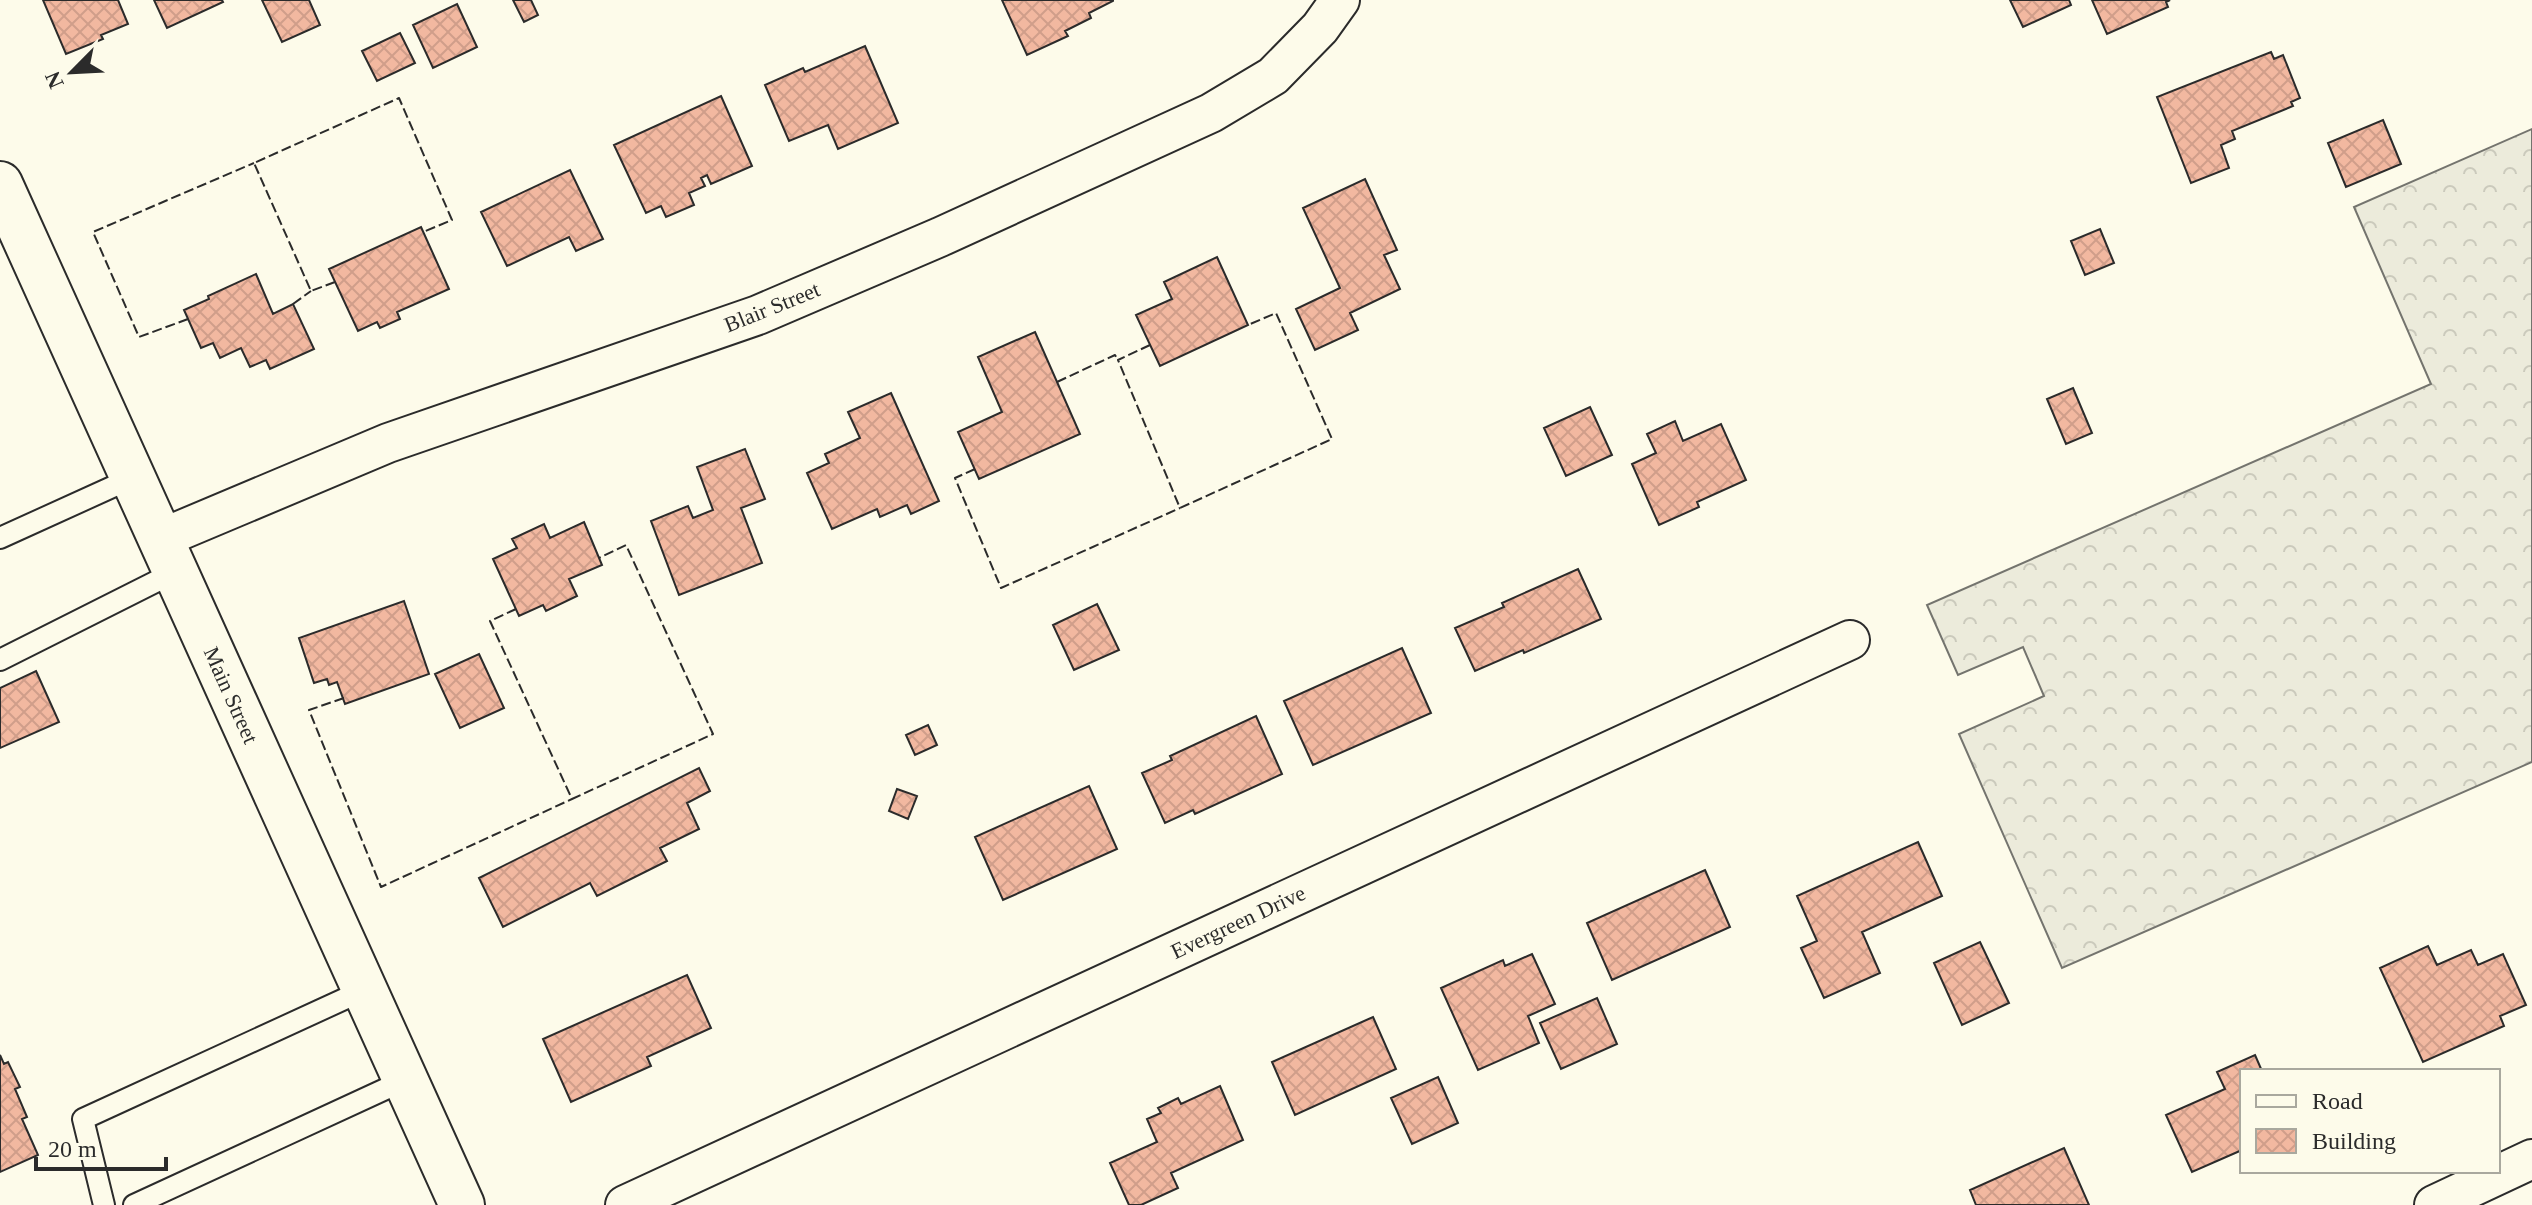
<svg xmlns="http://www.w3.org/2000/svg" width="2532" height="1205" font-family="Georgia,serif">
  <defs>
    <pattern id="forest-crowns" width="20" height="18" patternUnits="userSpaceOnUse" patternTransform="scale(2)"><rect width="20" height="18" fill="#ecebdb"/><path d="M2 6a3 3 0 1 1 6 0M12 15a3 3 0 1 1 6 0" fill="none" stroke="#cbcabc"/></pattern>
    <pattern id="building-cross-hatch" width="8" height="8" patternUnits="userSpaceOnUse" patternTransform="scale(2)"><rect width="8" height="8" fill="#f2b8a0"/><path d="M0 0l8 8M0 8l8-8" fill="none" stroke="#d09e8a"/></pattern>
  </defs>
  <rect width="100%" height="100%" fill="#fdfbea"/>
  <path fill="url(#forest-crowns)" stroke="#74746e" stroke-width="2" d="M 2532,129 L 2532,762 L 2062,968 L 1959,734 L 2044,696 L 2023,647 L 1958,675 L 1927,605 L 2431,384 L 2354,207 Z"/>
  <path fill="url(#building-cross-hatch)" stroke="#2b2b2b" stroke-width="2" d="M 43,0 L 118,0 L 128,24 L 101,35 L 103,39 L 66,54 Z
    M 154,0 L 222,0 L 223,2 L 167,28 Z
    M 262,0 L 309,0 L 320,25 L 282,42 Z
    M 513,0 L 531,0 L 538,15 L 524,22 Z
    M 1002,0 L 1113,0 L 1113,1 L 1089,13 L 1091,18 L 1065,31 L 1068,36 L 1027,55 Z
    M 2010,0 L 2069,0 L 2071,5 L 2023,27 Z
    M 2092,0 L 2170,0 L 2166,2 L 2168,7 L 2107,34 Z
    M 457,4 L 477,47 L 433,68 L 413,25 Z
    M 400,33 L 415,63 L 377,81 L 362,51 Z
    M 865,46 L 898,123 L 838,149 L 828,125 L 789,141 L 765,85 L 803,68 L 805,72 Z
    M 2271,52 L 2274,59 L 2283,55 L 2300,98 L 2291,102 L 2293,106 L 2232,131 L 2235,139 L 2221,145 L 2229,168 L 2191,183 L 2157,97 Z
    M 721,96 L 752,166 L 711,184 L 707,175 L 701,178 L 705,186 L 689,193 L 694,205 L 666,217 L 661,206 L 646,213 L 614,145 Z
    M 2383,120 L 2401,164 L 2346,187 L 2328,143 Z
    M 570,170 L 603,239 L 576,251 L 569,237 L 507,266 L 481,212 Z
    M 1365,179 L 1397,250 L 1384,255 L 1400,289 L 1350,313 L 1358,330 L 1315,350 L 1296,309 L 1340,288 L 1303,208 Z
    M 421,227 L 449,289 L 397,312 L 400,319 L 380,328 L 377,322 L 358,331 L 329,269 Z
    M 2100,229 L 2114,263 L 2085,275 L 2071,241 Z
    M 1217,257 L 1248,325 L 1160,366 L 1136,315 L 1172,299 L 1164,282 Z
    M 256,274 L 273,314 L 293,304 L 314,349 L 270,369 L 266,360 L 250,367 L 241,348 L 220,358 L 213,343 L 201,348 L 184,310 L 209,299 L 208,296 Z
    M 1035,332 L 1080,434 L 979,479 L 958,432 L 1002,412 L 978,357 Z
    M 2073,388 L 2092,433 L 2066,444 L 2047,399 Z
    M 891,393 L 939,501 L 911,514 L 907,505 L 880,517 L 877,509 L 832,529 L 807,473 L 829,463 L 825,454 L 860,438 L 848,412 Z
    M 1590,407 L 1612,455 L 1566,476 L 1544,428 Z
    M 1675,421 L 1683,441 L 1721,424 L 1746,480 L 1697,502 L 1699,507 L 1659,525 L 1632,464 L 1656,453 L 1647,434 Z
    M 745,449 L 765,499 L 741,508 L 762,563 L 679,595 L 651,521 L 688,506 L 693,518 L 713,510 L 697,467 Z
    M 584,522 L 602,565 L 569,579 L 577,596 L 546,611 L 543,605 L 519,616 L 493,559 L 517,548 L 512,539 L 544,524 L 550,538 Z
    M 1578,569 L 1601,619 L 1524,653 L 1523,650 L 1475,671 L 1455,628 L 1504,607 L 1502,603 Z
    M 404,601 L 429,674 L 345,704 L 337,682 L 329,685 L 327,679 L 314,683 L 299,638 Z
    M 1097,604 L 1119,650 L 1074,670 L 1053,625 Z
    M 1402,648 L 1431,713 L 1313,765 L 1284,701 Z
    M 479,654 L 504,708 L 460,728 L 435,674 Z
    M 36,671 L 59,722 L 0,748 L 0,688 Z
    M 1256,716 L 1282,774 L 1195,814 L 1193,810 L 1165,823 L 1142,773 L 1172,760 L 1170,756 Z
    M 928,725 L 937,745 L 915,755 L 906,735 Z
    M 699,768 L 710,791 L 687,803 L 699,829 L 660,848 L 667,861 L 597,896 L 590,883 L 503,927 L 479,878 Z
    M 1089,786 L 1117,849 L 1003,900 L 975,837 Z
    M 897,789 L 917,796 L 908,819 L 889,811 Z
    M 1918,842 L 1942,896 L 1862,932 L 1880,973 L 1824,998 L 1801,948 L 1817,941 L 1797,896 Z
    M 1705,870 L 1730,927 L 1612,980 L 1587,923 Z
    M 1980,942 L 2009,1003 L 1962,1025 L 1934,963 Z
    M 2428,946 L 2437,965 L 2471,950 L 2478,965 L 2503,954 L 2526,1005 L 2500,1016 L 2504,1026 L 2423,1062 L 2380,968 Z
    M 1532,954 L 1555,1004 L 1528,1016 L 1539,1043 L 1478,1070 L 1441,988 L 1503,960 L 1505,966 Z
    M 687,975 L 711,1028 L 647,1057 L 651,1066 L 571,1102 L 543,1039 Z
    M 1597,998 L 1617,1044 L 1561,1069 L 1540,1023 Z
    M 1373,1017 L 1396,1069 L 1295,1115 L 1272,1062 Z
    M 0,1055 L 4,1064 L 8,1062 L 20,1087 L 15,1089 L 27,1117 L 22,1119 L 38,1155 L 0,1172 Z
    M 2255,1055 L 2262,1071 L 2242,1071 L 2242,1150 L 2192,1172 L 2166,1115 L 2225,1089 L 2217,1072 Z
    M 1438,1077 L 1458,1123 L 1412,1144 L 1391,1098 Z
    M 1220,1086 L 1243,1140 L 1171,1173 L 1178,1188 L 1141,1205 L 1129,1205 L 1110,1163 L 1157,1142 L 1147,1119 L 1161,1113 L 1158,1108 L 1178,1098 L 1181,1104 Z
    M 2064,1148 L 2089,1205 L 1976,1205 L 1970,1190 Z"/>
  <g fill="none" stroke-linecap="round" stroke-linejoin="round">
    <g stroke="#2b2b2b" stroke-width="24">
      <path id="lane" d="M 0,538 L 132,478
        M 0,660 L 175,572
        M 104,1205 L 83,1119 L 364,990
        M 134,1205 L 405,1080"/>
    </g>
    <g stroke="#2b2b2b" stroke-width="42">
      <path id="street" d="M 160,539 L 388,443 L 758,315 L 940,237 L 1211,113 L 1273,76 L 1320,28 L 1340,0
        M 625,1205 L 1850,640
        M 2434,1205 L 2532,1159"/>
    </g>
    <g stroke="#2b2b2b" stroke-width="48">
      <path id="secondary" d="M 0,184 L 462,1205"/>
    </g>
    <use href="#lane" stroke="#fdfbea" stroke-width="20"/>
    <use href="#street" stroke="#fdfbea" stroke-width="38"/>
    <use href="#secondary" stroke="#fdfbea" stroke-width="44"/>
    <path stroke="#2b2b2b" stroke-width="2" stroke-dasharray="10 4" stroke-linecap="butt" d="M 335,282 L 311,291 L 254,163 L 399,98 L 452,220 L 423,232
      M 293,304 L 311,291
      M 188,319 L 139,337 L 93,232 L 254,163
      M 1150,345 L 1118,360 L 1180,508 L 1332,439 L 1276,313 L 1248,325
      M 1057,382 L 1115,355 L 1118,360
      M 975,469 L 955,478 L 1001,588 L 1180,508
      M 516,609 L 490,621 L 572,799 L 713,734 L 626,545 L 599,558
      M 344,698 L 309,710 L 381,887 L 572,799"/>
  </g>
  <g text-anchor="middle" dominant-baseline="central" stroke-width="6" stroke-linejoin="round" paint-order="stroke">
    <g font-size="22" fill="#2b2b2b" stroke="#fdfbea">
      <text transform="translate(772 307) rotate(-22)">Blair Street</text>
      <text transform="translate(231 695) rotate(66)">Main Street</text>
      <text transform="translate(1238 922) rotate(-25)">Evergreen Drive</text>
    </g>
  </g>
  <rect x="2240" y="1069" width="260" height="104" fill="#fdfbea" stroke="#a9a89e" stroke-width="2"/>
  <rect x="2256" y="1095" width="40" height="12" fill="#fdfbea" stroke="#a9a89e" stroke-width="2"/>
  <text x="2312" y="1109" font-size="24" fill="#2b2b2b">Road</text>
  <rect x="2256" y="1129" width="40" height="24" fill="url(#building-cross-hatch)" stroke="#a9a89e" stroke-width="2"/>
  <text x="2312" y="1149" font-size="24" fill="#2b2b2b">Building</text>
  <g transform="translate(72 72) rotate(246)" stroke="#fdfbea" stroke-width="6" paint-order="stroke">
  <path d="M0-6L14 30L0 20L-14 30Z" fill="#2b2b2b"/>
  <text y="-12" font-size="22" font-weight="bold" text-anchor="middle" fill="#2b2b2b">N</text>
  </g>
  <path d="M36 1157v12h130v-12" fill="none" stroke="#2b2b2b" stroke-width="4"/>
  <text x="48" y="1157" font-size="24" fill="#2b2b2b" stroke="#fdfbea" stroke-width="6" paint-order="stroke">20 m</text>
</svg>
